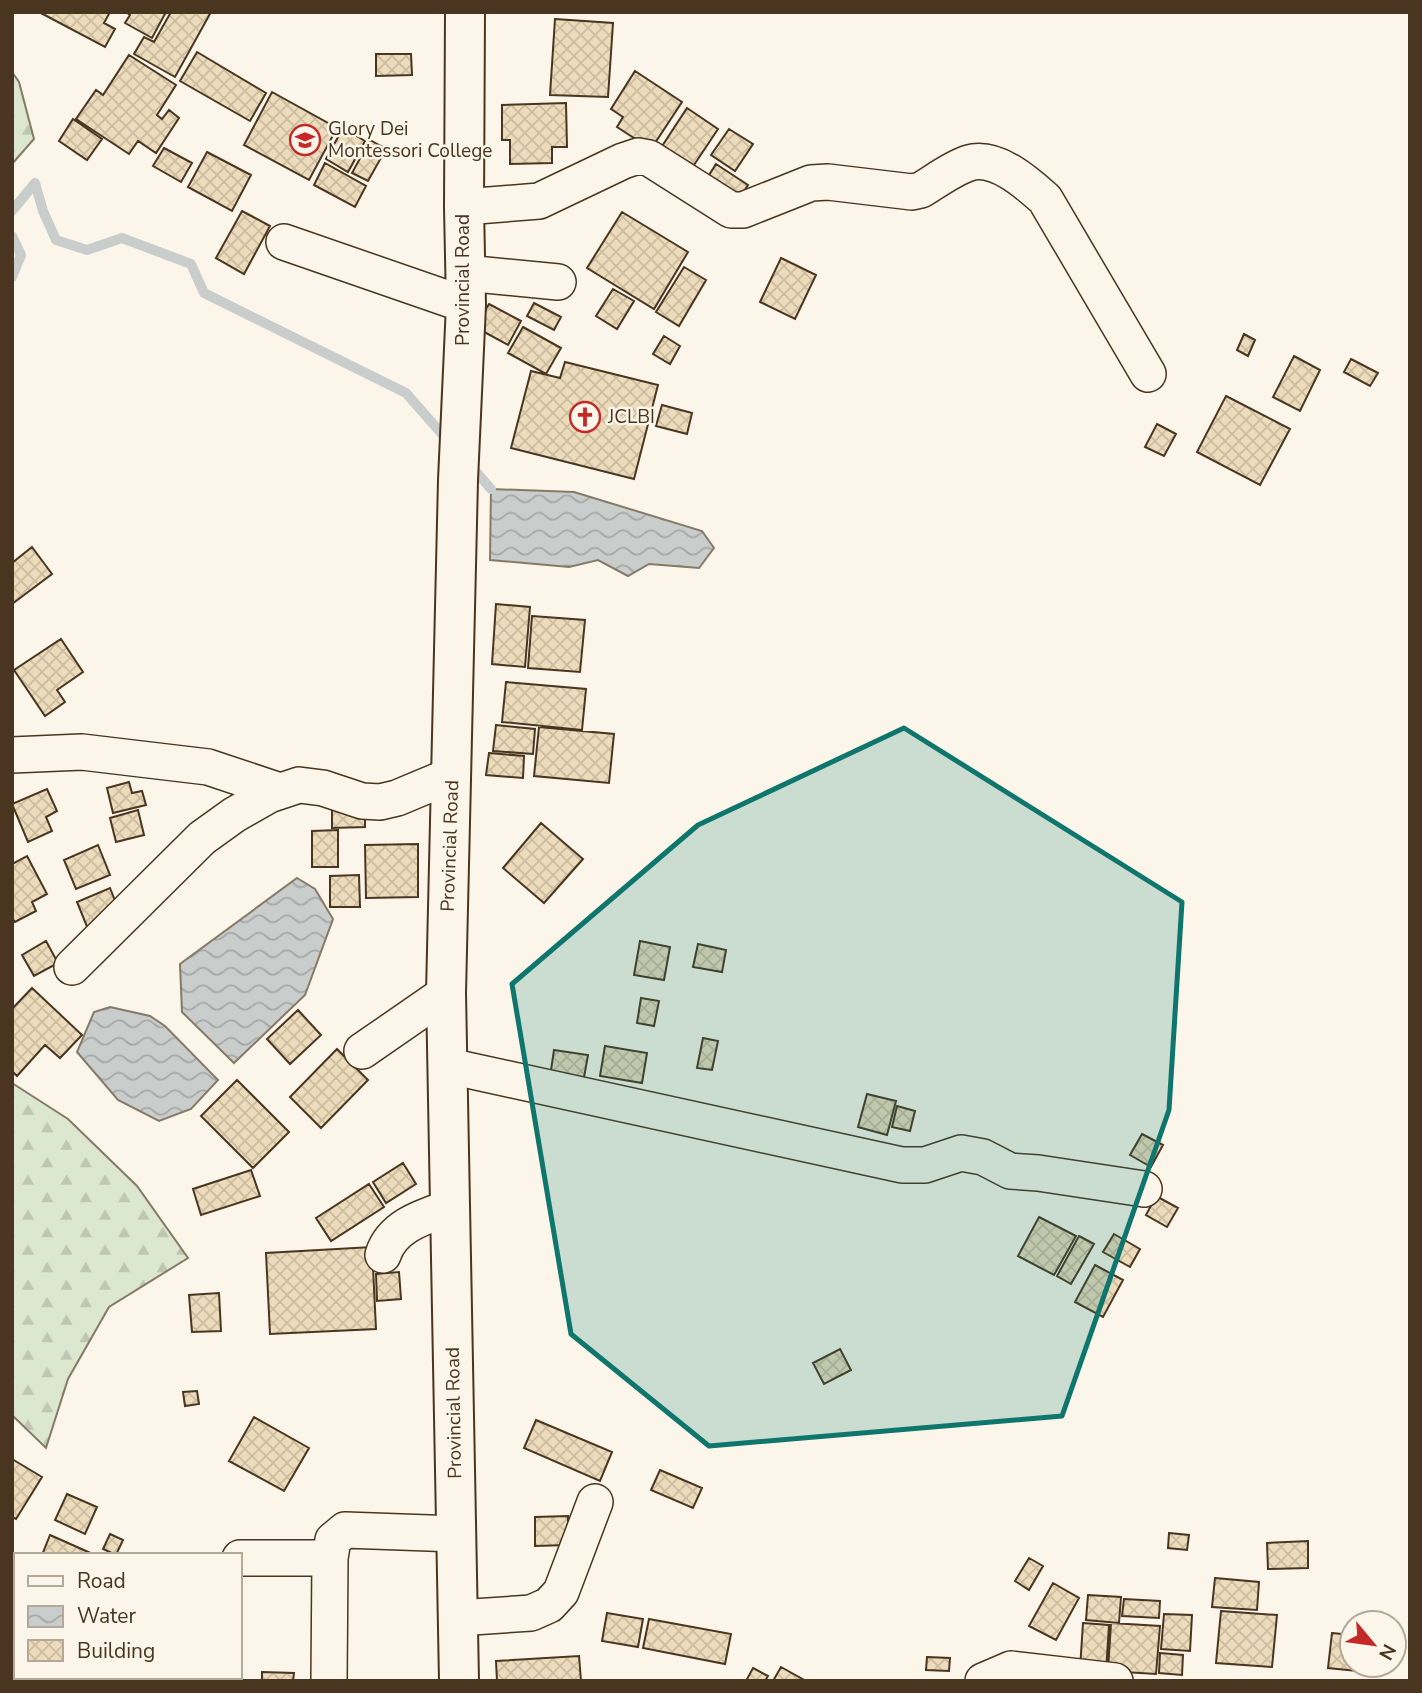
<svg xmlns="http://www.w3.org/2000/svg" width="1422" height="1693" font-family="'Nunito Sans',sans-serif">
  <defs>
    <pattern id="forest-firs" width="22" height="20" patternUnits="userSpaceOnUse" patternTransform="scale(1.75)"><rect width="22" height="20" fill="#dce7d0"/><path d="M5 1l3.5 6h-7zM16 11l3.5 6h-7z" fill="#bec7b2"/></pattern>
    <pattern id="water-waves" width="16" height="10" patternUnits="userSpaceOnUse" patternTransform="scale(1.75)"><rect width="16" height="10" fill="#c9cecd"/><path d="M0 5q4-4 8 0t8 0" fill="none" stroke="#a5a8a6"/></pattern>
    <pattern id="building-cross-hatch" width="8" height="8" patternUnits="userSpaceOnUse" patternTransform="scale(1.75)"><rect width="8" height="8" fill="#ecdcbc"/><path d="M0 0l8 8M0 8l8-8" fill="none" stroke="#ccbda1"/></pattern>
  </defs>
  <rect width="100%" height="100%" fill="#fbf6e9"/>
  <path fill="url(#forest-firs)" stroke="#887966" stroke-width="2" d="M 12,72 L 19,82 L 34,139 L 12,164 Z
    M 12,1083 L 68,1119 L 137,1186 L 188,1258 L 109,1307 L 68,1379 L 46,1448 L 12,1415 Z"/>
  <path fill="url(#water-waves)" stroke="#887966" stroke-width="2" d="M 491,489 L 574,492 L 702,531 L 714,548 L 699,568 L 649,564 L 628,576 L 598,560 L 569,567 L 490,560 Z
    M 297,878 L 315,889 L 333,919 L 305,995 L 234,1063 L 182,1012 L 180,964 Z
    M 110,1007 L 150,1016 L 165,1026 L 218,1080 L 191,1109 L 159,1121 L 118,1100 L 77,1052 L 94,1012 Z"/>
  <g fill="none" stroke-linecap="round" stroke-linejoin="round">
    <path stroke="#c9cecd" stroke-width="10" d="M 12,211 L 35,183 L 43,211 L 56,240 L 87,250 L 122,238 L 191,264 L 204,293 L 406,393 L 449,442
      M 12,236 L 21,255 L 12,277
      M 471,466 L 491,489"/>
  </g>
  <path fill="url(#building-cross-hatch)" stroke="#4a3520" stroke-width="2" d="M 39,12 L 110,12 L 104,23 L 115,29 L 105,47 Z
    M 126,12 L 166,12 L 152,38 L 125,23 L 130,15 Z
    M 171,12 L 211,12 L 175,77 L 134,54 L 144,37 L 154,42 Z
    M 555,19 L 613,23 L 608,97 L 550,95 Z
    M 197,52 L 266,93 L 250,121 L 180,81 Z
    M 376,54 L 411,54 L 412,75 L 376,76 Z
    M 129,55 L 176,85 L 157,115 L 162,119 L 169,110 L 179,118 L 156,153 L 138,141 L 129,154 L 76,119 L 96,90 L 103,95 Z
    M 635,71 L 682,102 L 651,149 L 617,127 L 623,117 L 611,109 Z
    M 272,92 L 337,128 L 309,180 L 244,145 Z
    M 566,103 L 567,147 L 552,147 L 552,163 L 510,164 L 510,140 L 502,140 L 502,105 Z
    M 687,108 L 718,129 L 686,177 L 655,157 Z
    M 73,119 L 102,139 L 87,160 L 59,141 Z
    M 343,128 L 365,141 L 348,172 L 326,159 Z
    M 729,129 L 753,144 L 735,171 L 711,155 Z
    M 370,140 L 386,149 L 368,181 L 352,173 Z
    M 164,148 L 192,163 L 181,182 L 153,166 Z
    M 207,152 L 251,175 L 232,211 L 188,187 Z
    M 325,163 L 366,186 L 355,207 L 314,185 Z
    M 716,164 L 748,185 L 738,201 L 706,180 Z
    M 242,211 L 270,226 L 244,274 L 216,258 Z
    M 622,212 L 688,252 L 654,309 L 587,268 Z
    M 781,258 L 816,275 L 795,319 L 760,302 Z
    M 684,267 L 706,280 L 679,326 L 656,312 Z
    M 613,289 L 634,301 L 617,329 L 596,316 Z
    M 534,303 L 561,317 L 554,330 L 527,316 Z
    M 489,304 L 521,321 L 508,345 L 475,327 Z
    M 523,327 L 561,348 L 546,374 L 508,353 Z
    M 1244,334 L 1255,340 L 1248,356 L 1237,350 Z
    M 664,336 L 680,346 L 670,364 L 653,354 Z
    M 1294,356 L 1320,370 L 1300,411 L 1273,397 Z
    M 1351,359 L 1378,373 L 1370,386 L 1344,372 Z
    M 565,362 L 658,385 L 634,479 L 511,448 L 531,371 L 560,378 Z
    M 1226,396 L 1290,429 L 1260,485 L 1197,452 Z
    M 662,405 L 692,413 L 687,434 L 656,426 Z
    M 1157,424 L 1176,434 L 1164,456 L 1145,447 Z
    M 32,547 L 52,574 L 12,604 L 12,563 Z
    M 496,604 L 530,607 L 525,667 L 492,664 Z
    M 532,616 L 585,620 L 580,672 L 528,668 Z
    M 61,639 L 83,672 L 57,690 L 65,702 L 45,716 L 14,670 Z
    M 506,682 L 586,689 L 582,730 L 502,722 Z
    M 496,725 L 535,729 L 533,754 L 493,751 Z
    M 539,727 L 614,734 L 609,783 L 534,776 Z
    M 489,753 L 524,756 L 523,778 L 486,775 Z
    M 129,782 L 132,793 L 142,791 L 146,805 L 113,813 L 107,788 Z
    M 47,789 L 57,811 L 46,817 L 52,831 L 28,842 L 12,804 Z
    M 332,806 L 365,806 L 365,827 L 332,828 Z
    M 138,810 L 144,835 L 116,842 L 110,818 Z
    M 541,823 L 583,859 L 544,903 L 503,868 Z
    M 338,830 L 338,867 L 312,867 L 312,831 Z
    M 418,844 L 418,897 L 366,898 L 365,845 Z
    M 98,845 L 110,875 L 76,889 L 64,860 Z
    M 27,856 L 47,894 L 32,902 L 36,911 L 15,922 L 12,918 L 12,864 Z
    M 359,875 L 360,907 L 330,907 L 330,876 Z
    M 110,888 L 121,916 L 88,929 L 77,902 Z
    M 46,941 L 58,963 L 34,976 L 22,955 Z
    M 640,941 L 670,947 L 664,980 L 634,975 Z
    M 698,944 L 726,950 L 722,972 L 693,967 Z
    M 32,988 L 82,1035 L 60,1058 L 45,1045 L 17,1076 L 12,1071 L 12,1009 Z
    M 641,998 L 659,1001 L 654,1026 L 637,1023 Z
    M 298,1010 L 321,1035 L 290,1064 L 267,1039 Z
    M 703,1038 L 718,1041 L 712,1070 L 697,1068 Z
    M 605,1046 L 647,1053 L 642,1083 L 600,1076 Z
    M 337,1049 L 368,1080 L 321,1128 L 290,1097 Z
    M 554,1050 L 588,1055 L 583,1083 L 550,1077 Z
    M 237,1080 L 289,1132 L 253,1168 L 201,1116 Z
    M 867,1094 L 896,1101 L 887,1135 L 858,1127 Z
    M 897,1106 L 915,1111 L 910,1131 L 892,1127 Z
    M 1142,1134 L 1163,1145 L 1151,1167 L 1130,1155 Z
    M 403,1163 L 416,1184 L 386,1203 L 373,1182 Z
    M 251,1170 L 260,1196 L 201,1215 L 193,1189 Z
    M 369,1184 L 384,1207 L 331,1241 L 316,1218 Z
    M 1156,1196 L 1178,1208 L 1167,1227 L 1146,1215 Z
    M 1039,1217 L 1076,1236 L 1054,1275 L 1018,1256 Z
    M 1114,1234 L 1140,1249 L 1130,1267 L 1103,1252 Z
    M 1079,1236 L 1094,1244 L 1071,1284 L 1057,1276 Z
    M 372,1247 L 376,1329 L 270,1334 L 266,1253 Z
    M 1095,1265 L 1123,1280 L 1103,1317 L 1075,1302 Z
    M 399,1272 L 401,1299 L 377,1301 L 376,1274 Z
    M 219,1293 L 221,1331 L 192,1332 L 189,1295 Z
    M 840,1349 L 851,1370 L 824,1384 L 813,1363 Z
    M 197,1391 L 199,1404 L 185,1406 L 183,1392 Z
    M 254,1417 L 309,1448 L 284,1491 L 229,1461 Z
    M 536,1420 L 612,1452 L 600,1481 L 524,1448 Z
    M 12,1459 L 42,1477 L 16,1519 L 12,1517 Z
    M 660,1470 L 702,1488 L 693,1508 L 651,1490 Z
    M 67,1494 L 97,1507 L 85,1534 L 55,1520 Z
    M 568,1516 L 568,1545 L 535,1546 L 535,1517 Z
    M 1169,1533 L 1189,1535 L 1187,1550 L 1168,1548 Z
    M 110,1534 L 123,1540 L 116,1555 L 103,1549 Z
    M 50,1535 L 95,1555 L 42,1555 Z
    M 1308,1541 L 1308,1568 L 1268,1569 L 1267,1543 Z
    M 1029,1558 L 1043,1566 L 1029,1590 L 1015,1581 Z
    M 1215,1578 L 1259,1582 L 1257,1610 L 1212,1607 Z
    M 1053,1583 L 1079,1598 L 1056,1640 L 1029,1626 Z
    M 1088,1595 L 1121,1597 L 1119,1623 L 1086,1620 Z
    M 1124,1599 L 1160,1601 L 1159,1618 L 1122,1616 Z
    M 1221,1611 L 1277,1615 L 1272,1667 L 1216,1663 Z
    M 607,1613 L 643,1619 L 638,1647 L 602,1641 Z
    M 1164,1614 L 1192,1615 L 1190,1651 L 1161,1649 Z
    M 649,1619 L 731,1634 L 725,1664 L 643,1648 Z
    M 1083,1623 L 1109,1625 L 1106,1671 L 1080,1669 Z
    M 1111,1623 L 1160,1626 L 1156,1674 L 1108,1671 Z
    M 1332,1633 L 1352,1635 L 1352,1665 L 1358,1665 L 1357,1671 L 1328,1668 Z
    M 1160,1653 L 1183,1655 L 1182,1675 L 1159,1673 Z
    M 579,1656 L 581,1681 L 497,1681 L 496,1661 Z
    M 927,1657 L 950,1658 L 949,1671 L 926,1670 Z
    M 781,1667 L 806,1681 L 773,1681 Z
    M 753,1668 L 768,1676 L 765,1681 L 746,1681 Z
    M 262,1672 L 294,1673 L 293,1681 L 262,1681 Z
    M 116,1677 L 205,1677 L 213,1681 L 114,1681 Z"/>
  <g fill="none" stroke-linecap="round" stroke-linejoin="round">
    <g stroke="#4a3520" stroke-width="38">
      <path id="minor" d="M 464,207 L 539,201 L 623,161 L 638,156 L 649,158 L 731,210 L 743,210 L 811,183 L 828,182 L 912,192 L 921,190 C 936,181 953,168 969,163 C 996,155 1027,183 1045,199 L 1148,374
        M 284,242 L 466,305
        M 465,273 L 558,282
        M 12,755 L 82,752 L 208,767 L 280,791
        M 72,967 L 202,838 L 234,815 L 269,795 L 299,785 L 323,788 L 362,801 L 380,802 L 397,798 L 452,775
        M 362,1051 L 446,993
        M 449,1066 L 902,1165 L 925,1165 L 961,1153 L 983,1157 L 1010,1171 L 1038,1173 L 1144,1189
        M 383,1255 C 392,1226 423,1217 449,1208
        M 240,1558 L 330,1558
        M 458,1618 L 531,1613 L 549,1605 L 561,1592 L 595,1502
        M 329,1681 L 330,1558 L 333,1540 L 345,1530 L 457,1534
        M 983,1681 L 1011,1669 L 1115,1681"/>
    </g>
    <g stroke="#4a3520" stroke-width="42">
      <path id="major" d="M 459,1681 L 446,993 L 458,480 L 466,305 L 464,207 L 465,12"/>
    </g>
    <use href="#minor" stroke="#fbf6e9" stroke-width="35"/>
    <use href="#major" stroke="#fbf6e9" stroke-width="38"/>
  </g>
  <path fill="#0f766e" fill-opacity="0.2" stroke="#0f766e" stroke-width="5" stroke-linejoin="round" d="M 904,728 L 1182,902 L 1169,1110 L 1062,1416 L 709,1446 L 571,1334 L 512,984 L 698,825 Z"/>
  <defs>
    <g id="university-ring" transform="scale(1.575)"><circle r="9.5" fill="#fbf6e9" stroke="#c62828" stroke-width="1.5"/><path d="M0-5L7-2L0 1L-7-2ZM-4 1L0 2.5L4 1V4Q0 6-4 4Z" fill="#c62828"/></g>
    <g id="church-ring" transform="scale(1.575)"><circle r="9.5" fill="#fbf6e9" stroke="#c62828" stroke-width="1.5"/><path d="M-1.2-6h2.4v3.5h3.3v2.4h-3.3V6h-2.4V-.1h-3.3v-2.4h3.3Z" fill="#c62828"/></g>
  </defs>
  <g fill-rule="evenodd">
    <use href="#university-ring" x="305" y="140"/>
    <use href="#church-ring" x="585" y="417"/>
  </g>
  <g text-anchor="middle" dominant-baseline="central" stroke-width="5" stroke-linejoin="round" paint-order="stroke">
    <g font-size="19" fill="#4a3520" stroke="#fbf6e9" text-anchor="start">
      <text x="328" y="129">Glory Dei<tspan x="328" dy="22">Montessori College</tspan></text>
      <text x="608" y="417">JCLBI</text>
    </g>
    <g font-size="19" fill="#4a3520" stroke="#fbf6e9">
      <text transform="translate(463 280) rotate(-90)">Provincial Road</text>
      <text transform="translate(450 846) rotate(-88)">Provincial Road</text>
      <text transform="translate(454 1413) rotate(-91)">Provincial Road</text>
    </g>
  </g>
  <rect width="1422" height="1693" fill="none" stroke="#4a3520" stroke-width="28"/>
  <rect x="14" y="1553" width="228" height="126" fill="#fbf6e9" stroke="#b4a999" stroke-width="2"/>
  <rect x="28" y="1576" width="35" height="10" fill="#fbf6e9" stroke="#b4a999" stroke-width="2"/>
  <text x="77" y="1588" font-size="21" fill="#4a3520">Road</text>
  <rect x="28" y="1606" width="35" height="21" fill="url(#water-waves)" stroke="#b4a999" stroke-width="2"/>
  <text x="77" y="1623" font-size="21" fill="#4a3520">Water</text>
  <rect x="28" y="1640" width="35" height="21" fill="url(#building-cross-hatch)" stroke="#b4a999" stroke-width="2"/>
  <text x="77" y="1658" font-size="21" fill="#4a3520">Building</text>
  <g transform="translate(1373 1644) rotate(119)"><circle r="33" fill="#fbf6e9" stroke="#b4a999" stroke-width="2"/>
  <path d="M0-5L12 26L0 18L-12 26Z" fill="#c62828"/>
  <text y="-10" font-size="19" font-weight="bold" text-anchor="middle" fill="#4a3520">N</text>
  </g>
</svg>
